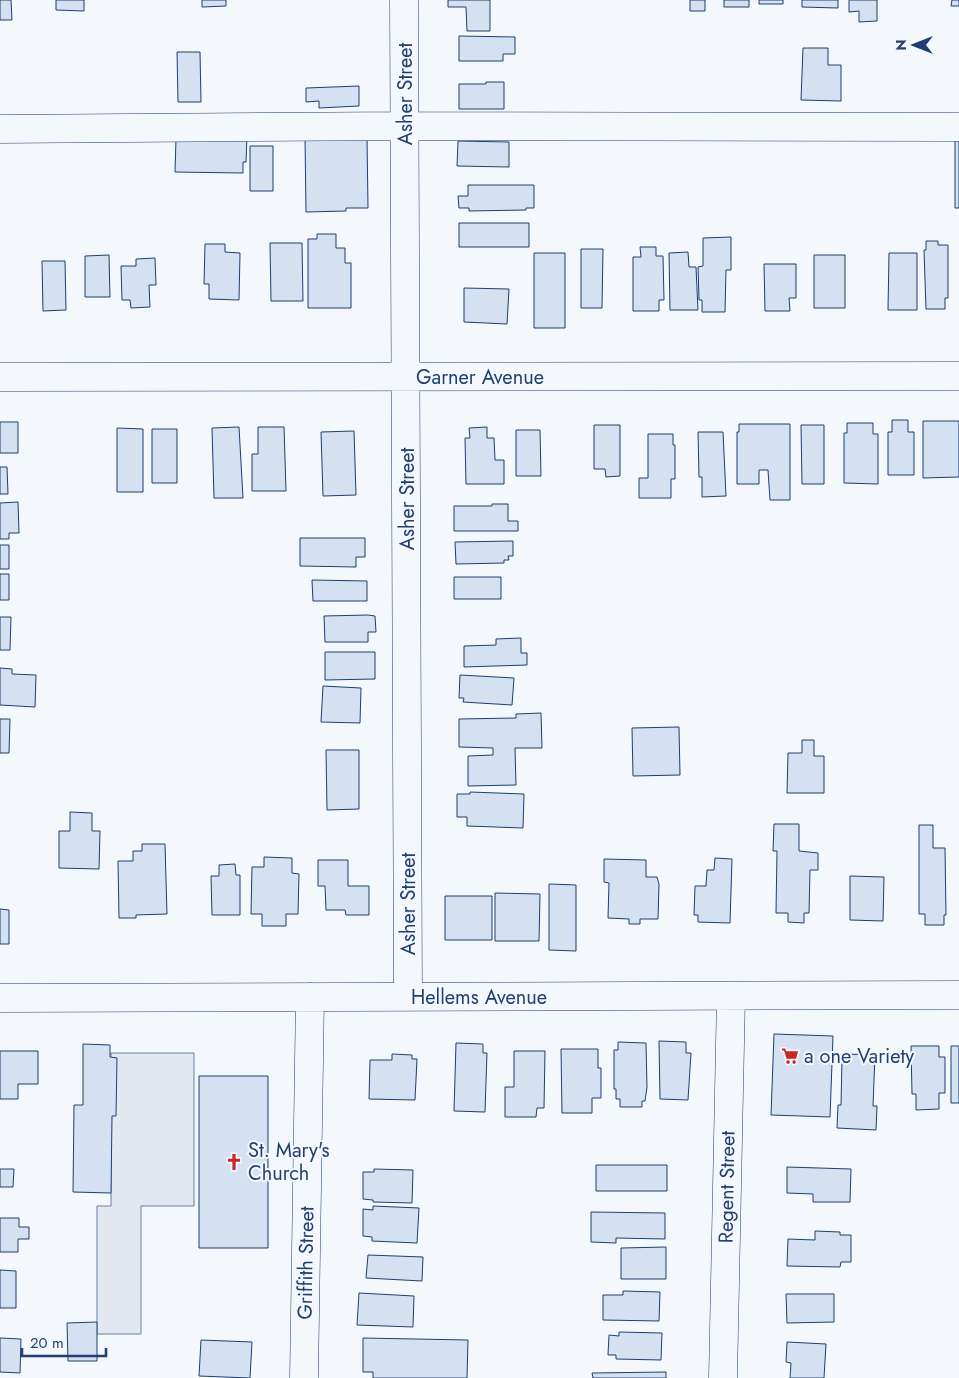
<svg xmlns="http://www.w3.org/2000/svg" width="959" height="1378" font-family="Jost,sans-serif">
  <rect width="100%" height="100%" fill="#f4f7fb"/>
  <path fill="#e3e8f0" stroke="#687fa3" d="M 111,1053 L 194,1053 L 194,1206 L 141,1206 L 141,1334 L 97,1334 L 97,1206 L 111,1206 Z"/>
  <path fill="#d5e0f0" stroke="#1d3f73" d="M 0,0 L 11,0 L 12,20 L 0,20 Z
    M 56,0 L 84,0 L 84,11 L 56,10 Z
    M 202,0 L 226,0 L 226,6 L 202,7 Z
    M 448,0 L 490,0 L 490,31 L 467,31 L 466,7 L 448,7 Z
    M 690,0 L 705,0 L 705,11 L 690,11 Z
    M 724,0 L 749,0 L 749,7 L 724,7 Z
    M 759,0 L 783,0 L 783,4 L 759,4 Z
    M 802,0 L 838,0 L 838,8 L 802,7 Z
    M 849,0 L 877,0 L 877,21 L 859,22 L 859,11 L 849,12 Z
    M 952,0 L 959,0 L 959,6 L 951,6 Z
    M 459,36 L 515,37 L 515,54 L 503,54 L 503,61 L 459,61 Z
    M 803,48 L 828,48 L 828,65 L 841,65 L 841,101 L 801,100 Z
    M 177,52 L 200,52 L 201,102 L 178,102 Z
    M 486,82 L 504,82 L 504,109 L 459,109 L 459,84 L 486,84 Z
    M 359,86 L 359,106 L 319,108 L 319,101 L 306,102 L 306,88 Z
    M 247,136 L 246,162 L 243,162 L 243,173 L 175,172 L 176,139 Z
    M 367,137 L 368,208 L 346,208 L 346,211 L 306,212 L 305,138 Z
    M 955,138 L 959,138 L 959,208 L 955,208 Z
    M 458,141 L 509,142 L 509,167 L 457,166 Z
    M 250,146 L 273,146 L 273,191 L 250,191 Z
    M 468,185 L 534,185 L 534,208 L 526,208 L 526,210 L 469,211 L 469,208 L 459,208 L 458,196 L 468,196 Z
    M 459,223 L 529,223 L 529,247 L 459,247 Z
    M 317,234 L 336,234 L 336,248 L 345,248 L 345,263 L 351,263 L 351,308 L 308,308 L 308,239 L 317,239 Z
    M 731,237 L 731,270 L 726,270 L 725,312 L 702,312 L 702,300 L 699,300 L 698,267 L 703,266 L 703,238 Z
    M 926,241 L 938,241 L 938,245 L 948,245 L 948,298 L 945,298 L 945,309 L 926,309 L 924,250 L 926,250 Z
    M 270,243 L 302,243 L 303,301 L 271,301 Z
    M 205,244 L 225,244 L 225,252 L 240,253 L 239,300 L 209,299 L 209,284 L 204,284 Z
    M 640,247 L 656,247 L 656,256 L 663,256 L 664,300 L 659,300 L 659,311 L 633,311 L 633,257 L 641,257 Z
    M 581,249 L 603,249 L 602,308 L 581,308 Z
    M 688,252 L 689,267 L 696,267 L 698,310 L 670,310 L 669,253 Z
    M 534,253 L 565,253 L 565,328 L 534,328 Z
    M 889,253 L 917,253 L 917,310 L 888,310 Z
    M 109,255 L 110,297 L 85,297 L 85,256 Z
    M 814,255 L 845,255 L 845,308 L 814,308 Z
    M 155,258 L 156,285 L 149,285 L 150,307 L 131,308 L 130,300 L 122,300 L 121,266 L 136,266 L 136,259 Z
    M 42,261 L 65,261 L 66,310 L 43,311 Z
    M 764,264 L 796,264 L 796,298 L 789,298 L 790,311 L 765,311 Z
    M 464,288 L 509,289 L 507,324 L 464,322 Z
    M 892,420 L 908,420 L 908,432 L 914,432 L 914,475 L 888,475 L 888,432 L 892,432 Z
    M 923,421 L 959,421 L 959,477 L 923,478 Z
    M 0,422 L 18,422 L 18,453 L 0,453 Z
    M 847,423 L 873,423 L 873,434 L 878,434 L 878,484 L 844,483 L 844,433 L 847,433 Z
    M 739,424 L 790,424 L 790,500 L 770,500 L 768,470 L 759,470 L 759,484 L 737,484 L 737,432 L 739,432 Z
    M 594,425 L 620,425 L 620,476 L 606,477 L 605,469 L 594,469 Z
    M 801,425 L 824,425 L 824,484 L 802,484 Z
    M 239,427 L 243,498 L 214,498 L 212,428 Z
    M 258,427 L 284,427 L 286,491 L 252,491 L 252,454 L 258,454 Z
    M 487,427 L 487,438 L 494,438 L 495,460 L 504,460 L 504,484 L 466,484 L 465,438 L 470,438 L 469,428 Z
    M 117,428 L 143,429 L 143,492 L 117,492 Z
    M 152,429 L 177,429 L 177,483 L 152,483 Z
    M 516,430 L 540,430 L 541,476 L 516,476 Z
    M 354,431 L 356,495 L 323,496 L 321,432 Z
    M 698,432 L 723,432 L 726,496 L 702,497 L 702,477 L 699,477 Z
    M 648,434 L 673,434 L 673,445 L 675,445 L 675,479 L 671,479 L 671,498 L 639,498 L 639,478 L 648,478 Z
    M 0,467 L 7,467 L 8,494 L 0,494 Z
    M 18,502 L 19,533 L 9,533 L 9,539 L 0,539 L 0,503 Z
    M 492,504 L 508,504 L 508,521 L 518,521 L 518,531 L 454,531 L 454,506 L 492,506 Z
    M 300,538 L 365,538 L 365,557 L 356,557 L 356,567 L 300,566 Z
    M 513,541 L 513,556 L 508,556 L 509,560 L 504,560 L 504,563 L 456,564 L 455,542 Z
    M 0,545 L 9,545 L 9,569 L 0,569 Z
    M 0,574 L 9,574 L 9,600 L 0,600 Z
    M 454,577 L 501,577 L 501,599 L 454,599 Z
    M 312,580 L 367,581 L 367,601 L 313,601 Z
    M 368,615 L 375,616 L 376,632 L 368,632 L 368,642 L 325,642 L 324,616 Z
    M 0,617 L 11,617 L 10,650 L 0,650 Z
    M 521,638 L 521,653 L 527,653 L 527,665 L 464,667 L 464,646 L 496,645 L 496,639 Z
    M 325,652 L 375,652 L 375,679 L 325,680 Z
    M 0,668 L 12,669 L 12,674 L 36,675 L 35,707 L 0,705 Z
    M 460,675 L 514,678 L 512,705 L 463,702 L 464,698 L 459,698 Z
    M 323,686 L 361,688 L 360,723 L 321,722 Z
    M 541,713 L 542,748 L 515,748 L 516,785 L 468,786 L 468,756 L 493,755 L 493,748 L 459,747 L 459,719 L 516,718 L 516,714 Z
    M 0,719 L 10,719 L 9,753 L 0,753 Z
    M 679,727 L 680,775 L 633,776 L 632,728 Z
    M 802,740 L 814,740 L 814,756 L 824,756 L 824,793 L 787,793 L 788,753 L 802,753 Z
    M 326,750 L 359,750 L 359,809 L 327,810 Z
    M 470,792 L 524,794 L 523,828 L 467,826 L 467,817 L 457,817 L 457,794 L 470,794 Z
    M 70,812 L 92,813 L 92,831 L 100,831 L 99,869 L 59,868 L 59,831 L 70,831 Z
    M 774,824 L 799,824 L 799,851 L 818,853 L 818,870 L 810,870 L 809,913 L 804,913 L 804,923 L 788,922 L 788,913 L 776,913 L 777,851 L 773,851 Z
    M 919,825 L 933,825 L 933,848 L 945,848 L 946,915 L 944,915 L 944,925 L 925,925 L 925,914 L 919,914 Z
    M 142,844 L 165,844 L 167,914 L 136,915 L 136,918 L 119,918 L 118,861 L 133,861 L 133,851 L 142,851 Z
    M 264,857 L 292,858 L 292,873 L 299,874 L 298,914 L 286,914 L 286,926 L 262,926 L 262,914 L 251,914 L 252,867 L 264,867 Z
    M 715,858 L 732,859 L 730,923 L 698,922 L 698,915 L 694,915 L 695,886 L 706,886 L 707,870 L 714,870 Z
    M 604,859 L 646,860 L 646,877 L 657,877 L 659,884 L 658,919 L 640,919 L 640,924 L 629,924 L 629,919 L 608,918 L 609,883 L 604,882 Z
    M 318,860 L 348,860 L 348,886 L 369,886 L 369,915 L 346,915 L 345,910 L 326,910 L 325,886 L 318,886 Z
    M 235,864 L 236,875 L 240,875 L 240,915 L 212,915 L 211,876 L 219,876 L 219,865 Z
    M 850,876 L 884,877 L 883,921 L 850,920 Z
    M 549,884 L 576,885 L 576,951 L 549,950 Z
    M 495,893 L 540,894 L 539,941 L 495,941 Z
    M 445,896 L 492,896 L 492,940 L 445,940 Z
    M 0,909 L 9,910 L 9,944 L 0,944 Z
    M 774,1034 L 833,1036 L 830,1117 L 771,1115 Z
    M 659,1041 L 686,1042 L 686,1053 L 691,1053 L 688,1100 L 660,1099 Z
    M 618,1042 L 646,1043 L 647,1087 L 645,1101 L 642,1101 L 642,1107 L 620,1107 L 620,1099 L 616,1099 L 616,1089 L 614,1089 L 614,1050 L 618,1050 Z
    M 456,1043 L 483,1044 L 483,1053 L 487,1053 L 485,1112 L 454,1111 Z
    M 83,1044 L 110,1045 L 110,1057 L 117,1058 L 116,1116 L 112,1116 L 111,1193 L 73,1192 L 74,1105 L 83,1105 Z
    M 911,1046 L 939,1046 L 939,1057 L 945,1057 L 945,1093 L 939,1093 L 939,1109 L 916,1110 L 916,1094 L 912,1094 Z
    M 951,1046 L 959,1046 L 959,1103 L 951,1103 Z
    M 561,1049 L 598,1049 L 598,1068 L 601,1068 L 601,1098 L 592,1098 L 592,1113 L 562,1113 Z
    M 0,1051 L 38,1051 L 38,1084 L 18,1084 L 18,1099 L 0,1099 Z
    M 514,1051 L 545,1051 L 544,1108 L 537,1108 L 536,1117 L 505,1117 L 505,1087 L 514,1087 Z
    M 392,1054 L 412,1055 L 412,1059 L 417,1059 L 415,1100 L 369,1099 L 370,1060 L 392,1060 Z
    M 844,1054 L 875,1055 L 873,1106 L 877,1106 L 876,1130 L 837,1128 L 838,1105 L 841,1105 L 842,1058 L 844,1058 Z
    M 199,1076 L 268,1076 L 268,1248 L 199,1248 Z
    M 596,1165 L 667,1165 L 667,1191 L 596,1191 Z
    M 787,1167 L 851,1169 L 850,1202 L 813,1202 L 813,1194 L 787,1193 Z
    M 0,1169 L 14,1169 L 13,1187 L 0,1187 Z
    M 374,1169 L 413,1170 L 412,1203 L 373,1202 L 373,1200 L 363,1199 L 363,1172 L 374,1172 Z
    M 373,1206 L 419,1208 L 417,1243 L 372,1241 L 372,1237 L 363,1236 L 363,1209 L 373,1210 Z
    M 591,1212 L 665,1213 L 665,1239 L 616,1238 L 616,1243 L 591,1242 Z
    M 0,1218 L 19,1218 L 19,1227 L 29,1227 L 29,1239 L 18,1239 L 18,1252 L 0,1252 Z
    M 815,1231 L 840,1232 L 840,1235 L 851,1235 L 851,1262 L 841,1262 L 840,1267 L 787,1266 L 788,1239 L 815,1240 Z
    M 666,1247 L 666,1279 L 621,1279 L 621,1248 Z
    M 368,1255 L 423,1257 L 422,1281 L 366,1278 Z
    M 0,1270 L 16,1271 L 16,1308 L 0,1308 Z
    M 623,1291 L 660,1292 L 659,1321 L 603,1320 L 603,1295 L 623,1295 Z
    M 359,1293 L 414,1296 L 413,1327 L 357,1325 Z
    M 786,1294 L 834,1294 L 834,1322 L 787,1323 Z
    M 97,1322 L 97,1361 L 68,1361 L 67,1323 Z
    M 619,1332 L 662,1333 L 661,1360 L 616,1359 L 616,1355 L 608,1355 L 609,1335 L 619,1336 Z
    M 0,1338 L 21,1339 L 20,1373 L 0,1372 Z
    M 363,1338 L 468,1340 L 467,1378 L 373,1378 L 373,1372 L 363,1372 Z
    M 201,1340 L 252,1342 L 250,1378 L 199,1376 Z
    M 787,1342 L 826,1344 L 824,1378 L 790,1378 L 791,1363 L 786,1362 Z
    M 666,1372 L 666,1378 L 593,1378 L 592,1373 Z"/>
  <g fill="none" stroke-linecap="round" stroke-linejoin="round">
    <g stroke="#1d3f73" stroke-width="29">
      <path id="minor" d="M 404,0 L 408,997
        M 0,129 L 405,126 L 959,127
        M 0,377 L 959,376
        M 0,998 L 959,995
        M 304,1378 L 310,997
        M 723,1378 L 731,996"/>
    </g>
    <use href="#minor" stroke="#f4f7fb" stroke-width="28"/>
  </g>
  <defs>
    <g id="supermarket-bare" transform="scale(1.35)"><path d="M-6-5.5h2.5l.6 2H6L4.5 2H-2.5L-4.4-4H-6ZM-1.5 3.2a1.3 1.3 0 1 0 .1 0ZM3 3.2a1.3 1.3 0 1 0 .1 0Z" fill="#c62828" stroke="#f4f7fb" stroke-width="2.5" paint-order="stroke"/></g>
    <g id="church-bare" transform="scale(1.35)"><path d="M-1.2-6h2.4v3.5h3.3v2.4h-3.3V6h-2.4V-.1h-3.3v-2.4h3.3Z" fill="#c62828" stroke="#f4f7fb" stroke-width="2.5" paint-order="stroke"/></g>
  </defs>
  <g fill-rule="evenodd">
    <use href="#supermarket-bare" x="790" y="1056"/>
    <use href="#church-bare" x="234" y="1162"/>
  </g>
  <g text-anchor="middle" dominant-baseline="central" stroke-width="4" stroke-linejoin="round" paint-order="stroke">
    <g font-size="20" fill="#1d3f73" stroke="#f4f7fb">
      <text transform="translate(405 94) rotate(-90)">Asher Street</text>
      <text x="480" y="377">Garner Avenue</text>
      <text transform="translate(407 499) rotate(-90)">Asher Street</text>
      <text transform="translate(408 904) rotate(-90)">Asher Street</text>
      <text x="479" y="997">Hellems Avenue</text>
      <text transform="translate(727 1187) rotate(-89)">Regent Street</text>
      <text transform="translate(306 1263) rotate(-89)">Griffith Street</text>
    </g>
    <g font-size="20" fill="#1d3f73" stroke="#f4f7fb" text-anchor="start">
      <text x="804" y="1056">a one Variety</text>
      <text x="248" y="1150">St. Mary's<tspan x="248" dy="23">Church</tspan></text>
    </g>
  </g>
  <g transform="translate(914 45) rotate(270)" stroke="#f4f7fb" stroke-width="4" paint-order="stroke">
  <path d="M0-4L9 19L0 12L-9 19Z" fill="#1d3f73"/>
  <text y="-8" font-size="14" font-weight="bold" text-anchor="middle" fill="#1d3f73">N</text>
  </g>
  <path d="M22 1348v8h84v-8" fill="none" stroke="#1d3f73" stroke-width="2.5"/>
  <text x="30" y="1348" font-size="15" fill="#1d3f73" stroke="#f4f7fb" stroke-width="4" paint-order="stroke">20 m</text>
</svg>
